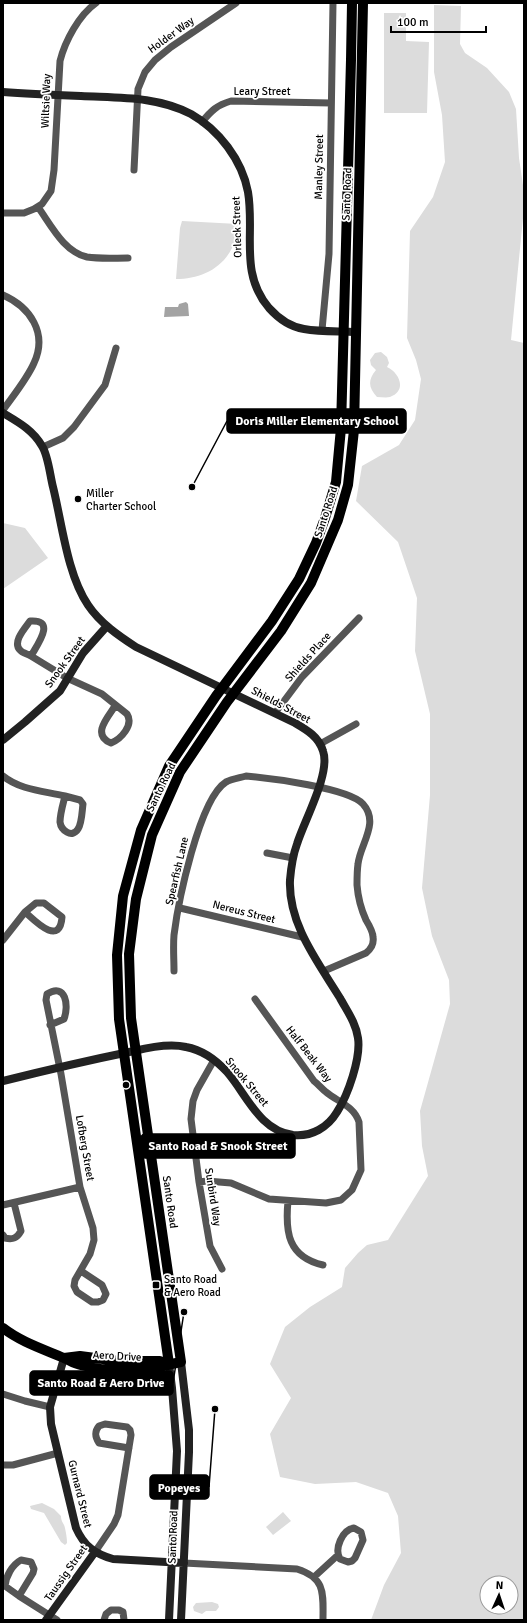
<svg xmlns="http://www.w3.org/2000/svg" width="527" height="1623" font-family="Signika,sans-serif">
  <rect width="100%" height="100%" fill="#fff"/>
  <path fill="#dcdcdc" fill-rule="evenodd" d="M 434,5 L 461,6 L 460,44 L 465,53 L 487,68 L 509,92 L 516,109 L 519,158 L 524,192 L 524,208 L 511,340 L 524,343 L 524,1620 L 371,1620 L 384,1585 L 401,1553 L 398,1516 L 388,1493 L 356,1482 L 315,1484 L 280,1477 L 270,1434 L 291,1398 L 270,1364 L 285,1327 L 310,1307 L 342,1287 L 345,1268 L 358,1253 L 367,1245 L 388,1240 L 428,1176 L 422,1146 L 420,1111 L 450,1004 L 449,980 L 432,936 L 422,888 L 430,795 L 430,714 L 415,651 L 417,598 L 398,542 L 356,501 L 362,466 L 399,445 L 415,420 L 421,379 L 416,360 L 407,338 L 410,231 L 433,197 L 445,162 L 442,115 L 434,72 ZM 487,1583 L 511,1583 L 511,1607 L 487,1607 Z
    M 384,13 L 406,13 L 406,41 L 429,42 L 427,113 L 384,113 Z
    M 182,221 L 238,224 C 236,231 235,241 232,248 C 221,270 199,279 176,279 L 180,228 Z
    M 381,352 L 387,357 L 389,363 L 387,367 C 400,373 407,391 390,397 C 386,398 381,397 377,397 C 369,388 367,381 376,370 L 371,365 L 370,360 L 375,353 Z
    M 3,523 L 25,528 L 48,558 L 3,589 Z
    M 42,1503 L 54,1509 L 61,1516 C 61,1522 64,1523 65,1528 C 66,1533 67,1538 67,1543 L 65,1545 L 61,1542 L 44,1513 L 31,1509 L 30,1506 Z
    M 283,1512 L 291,1521 L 273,1535 L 266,1527 Z
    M 212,1602 L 218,1604 L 219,1607 L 216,1611 L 206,1611 L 202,1614 L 194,1611 L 193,1607 L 196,1603 Z"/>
  <path fill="#a3a3a3" d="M 186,302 L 188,304 L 189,316 L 164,317 L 165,307 L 178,307 L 179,304 Z"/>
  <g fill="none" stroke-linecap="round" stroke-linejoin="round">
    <path stroke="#555" stroke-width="7" d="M 202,122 C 211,111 217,105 231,101 L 331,103
      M 134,170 L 138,89 L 145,72 L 155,60 L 171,47 L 236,3
      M 38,207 C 51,225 64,252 87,257 C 100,259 114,258 128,258
      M 3,213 L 24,213 L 34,209 L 42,204 L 51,191 L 54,170 L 60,61 C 65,41 79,15 96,3
      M 3,295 C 30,307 48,333 34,363 C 27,379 13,396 3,410
      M 322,330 L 329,254 L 333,3
      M 43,447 L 63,438 L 74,427 L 105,385 L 116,348
      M 30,621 C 57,619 37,645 31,656 C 28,654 22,653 20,650 C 12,642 25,628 30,621 Z
      M 31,656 L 67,678 L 102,694 L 127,714 C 134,725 121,739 111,743 C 91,735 108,717 115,706
      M 275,713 L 302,677 L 359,618
      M 320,744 L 356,724
      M 3,776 C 20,790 44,791 65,796
      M 65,796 L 80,800 L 83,804 C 82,811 82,823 78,829 C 72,839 61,830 60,822 C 60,814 63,804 65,796 Z
      M 267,853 L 293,858
      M 36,903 L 44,903 L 62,917 C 60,947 35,921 25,912 Z
      M 180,908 L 302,937
      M 3,940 L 25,912
      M 174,971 C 174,959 173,947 174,935 C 178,903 199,799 226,782 C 232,779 239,778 246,776 C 269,778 349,788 363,804 C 380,823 360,844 358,864 C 357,871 357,879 357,885 C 358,898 361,909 366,920 C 369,925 373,932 373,937 C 374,943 371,949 366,953 L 324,971
      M 50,1025 L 64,1019 C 69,1006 66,982 47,994 L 46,1000 L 61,1074 L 80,1187 L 93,1228 L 94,1240 L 90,1254 L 75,1280 L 74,1286 L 77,1292 L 92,1302 L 98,1302 L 103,1300 L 106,1294 L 102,1285 L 81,1271
      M 214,1060 L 197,1090 L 193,1101 L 191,1119 L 199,1182 L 210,1246 L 222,1269
      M 199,1182 L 207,1181 L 231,1183 L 269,1199 L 326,1203 L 341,1200 L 352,1190 L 361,1170 L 359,1122 C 354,1106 338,1102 326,1092 C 322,1089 318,1084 314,1081 L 255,999
      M 288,1201 C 285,1232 288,1257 323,1265
      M 3,1205 L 80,1187
      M 3,1235 L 5,1238 C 13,1240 17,1238 21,1231 L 14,1203
      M 3,1394 L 25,1401 L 50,1407
      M 3,1465 L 13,1465 L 58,1453
      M 354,1528 L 361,1532 L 363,1540 L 355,1558 L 352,1561 L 348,1562 L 340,1559 C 334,1549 342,1530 354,1528 Z
      M 95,1552 L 114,1524 L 118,1515 L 131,1435 L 130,1430 L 127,1427 L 105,1424 L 99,1426 C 94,1432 95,1437 99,1443 L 129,1448
      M 21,1560 L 31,1562 L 34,1569 L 33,1573 L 19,1596 L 5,1586 C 6,1576 12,1565 21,1560 Z
      M 184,1563 L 297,1569 C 326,1578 323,1594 323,1620
      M 314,1577 L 338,1555
      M 19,1596 L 57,1620
      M 104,1620 L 106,1614 L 111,1610 L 119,1610 L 123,1612 L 124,1620"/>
    <path stroke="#222" stroke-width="8" d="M 3,92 C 29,94 55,95 81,96 C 118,98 157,96 191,114 C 219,130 242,160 248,192 C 255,233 239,273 269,308 C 278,318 291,327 304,329 C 321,332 339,331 356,332
      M 3,413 C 18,422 33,430 42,446 C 48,455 50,475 53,487 C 62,523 67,574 88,605 C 100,623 119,636 136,647 L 295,723 C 307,730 319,737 323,751 C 331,773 304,821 297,844 C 293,855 291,868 290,880 C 288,924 318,962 340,998 C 347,1011 356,1023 358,1038 C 361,1058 348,1095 337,1112 C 328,1127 312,1137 293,1135 C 259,1130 247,1095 227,1072 C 217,1061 202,1050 186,1047 C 170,1043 150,1047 134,1051 C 90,1060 47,1070 3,1081
      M 3,740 L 25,722 L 60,691 L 83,653 L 107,626
      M 64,1358 L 50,1407 L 51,1424 L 76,1528 C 84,1546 95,1554 113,1559 L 184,1563
      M 181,1362 L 189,1430 L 189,1452 L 181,1620
      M 169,1364 L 172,1388 L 177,1451 L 169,1620
      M 46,1620 L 95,1552"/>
    <path stroke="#000" stroke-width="10" d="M 3,1328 C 21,1342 43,1349 64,1358 C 69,1360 75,1364 81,1365 C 99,1370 120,1371 139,1370 C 155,1369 166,1365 181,1362 L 131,1018 L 129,954 L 136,899 L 152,835 L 180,772 L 227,702 L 281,631 L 311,583 L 338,520 L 348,485 L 354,430 L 363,3
      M 64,1358 L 80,1356 L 118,1361 L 160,1361 L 167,1364
      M 169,1364 L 119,1019 L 117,955 L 123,896 L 141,830 L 169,766 L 216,696 L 272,621 L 299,579 L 316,543 L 325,518 L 336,482 L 341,428 L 351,60 L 352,3"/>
  </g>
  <g fill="#000" stroke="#fff" stroke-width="1.5">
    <circle cx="78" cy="499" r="4"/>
    <rect x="152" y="1281" width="8" height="8" rx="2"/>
  </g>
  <g text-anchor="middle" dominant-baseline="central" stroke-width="3.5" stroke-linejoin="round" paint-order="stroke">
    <g font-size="11" fill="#000" stroke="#fff">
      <text transform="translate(171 35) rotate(-36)">Holder Way</text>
      <text x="262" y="91">Leary Street</text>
      <text transform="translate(46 101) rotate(-88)">Wiltsie Way</text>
      <text transform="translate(319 167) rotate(-89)">Manley Street</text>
      <text transform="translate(347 194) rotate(-88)">Santo Road</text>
      <text transform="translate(237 227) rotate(-92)">Orleck Street</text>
      <text transform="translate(326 512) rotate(-72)">Santo Road</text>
      <text transform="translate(308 657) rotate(-48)">Shields Place</text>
      <text transform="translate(65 662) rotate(-54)">Snook Street</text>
      <text transform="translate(281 705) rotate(28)">Shields Street</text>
      <text transform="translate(161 787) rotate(-64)">Santo Road</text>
      <text transform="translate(177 871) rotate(-77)">Spearfish Lane</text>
      <text transform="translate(244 912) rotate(14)">Nereus Street</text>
      <text transform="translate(309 1054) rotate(52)">Half Beak Way</text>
      <text transform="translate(247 1082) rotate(50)">Snook Street</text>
      <text transform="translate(85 1148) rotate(80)">Lofberg Street</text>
      <text transform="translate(213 1197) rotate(81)">Sunbird Way</text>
      <text transform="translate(170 1202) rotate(82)">Santo Road</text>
      <text transform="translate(117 1356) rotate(3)">Aero Drive</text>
      <text transform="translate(80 1494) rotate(76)">Gurnard Street</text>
      <text transform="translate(173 1537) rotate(-88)">Santo Road</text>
      <text transform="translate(66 1573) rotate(-55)">Taussig Street</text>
    </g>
    <g font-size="11" fill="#000" stroke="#fff" text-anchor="start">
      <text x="86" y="493">Miller<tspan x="86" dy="13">Charter School</tspan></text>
      <text x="164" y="1279">Santo Road<tspan x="164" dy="13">&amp; Aero Road</tspan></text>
    </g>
  </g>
  <path fill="none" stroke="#000" stroke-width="1.5" d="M192 487L227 421M126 1085L141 1146M184 1312L173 1383M215 1409L209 1487"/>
  <g fill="#000" stroke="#fff" stroke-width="1.5">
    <circle cx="192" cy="487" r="4"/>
    <circle cx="126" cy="1085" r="4"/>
    <circle cx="184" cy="1312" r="4"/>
    <circle cx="215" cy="1409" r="4"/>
  </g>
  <g fill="#000" stroke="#000" stroke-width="1.5">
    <rect x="227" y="409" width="179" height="24" rx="4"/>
    <rect x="141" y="1134" width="154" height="24" rx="4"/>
    <rect x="30" y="1371" width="143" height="24" rx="4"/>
    <rect x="150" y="1475" width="59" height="24" rx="4"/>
  </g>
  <g font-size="12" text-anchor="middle" font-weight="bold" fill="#fff">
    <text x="317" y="425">Doris Miller Elementary School</text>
    <text x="218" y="1150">Santo Road &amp; Snook Street</text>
    <text x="101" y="1387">Santo Road &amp; Aero Drive</text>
    <text x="179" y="1492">Popeyes</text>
  </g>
  <rect width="527" height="1623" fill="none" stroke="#000000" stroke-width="8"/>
  <g transform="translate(499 1595) rotate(3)"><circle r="19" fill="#ffffff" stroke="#999999"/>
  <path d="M0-3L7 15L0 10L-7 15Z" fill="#000000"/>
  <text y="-6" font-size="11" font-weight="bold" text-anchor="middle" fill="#000000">N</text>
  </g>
  <path d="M391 26v6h95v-6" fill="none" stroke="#000000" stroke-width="2"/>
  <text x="397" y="26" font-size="12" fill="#000000" stroke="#ffffff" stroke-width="3" paint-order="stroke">100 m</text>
</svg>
